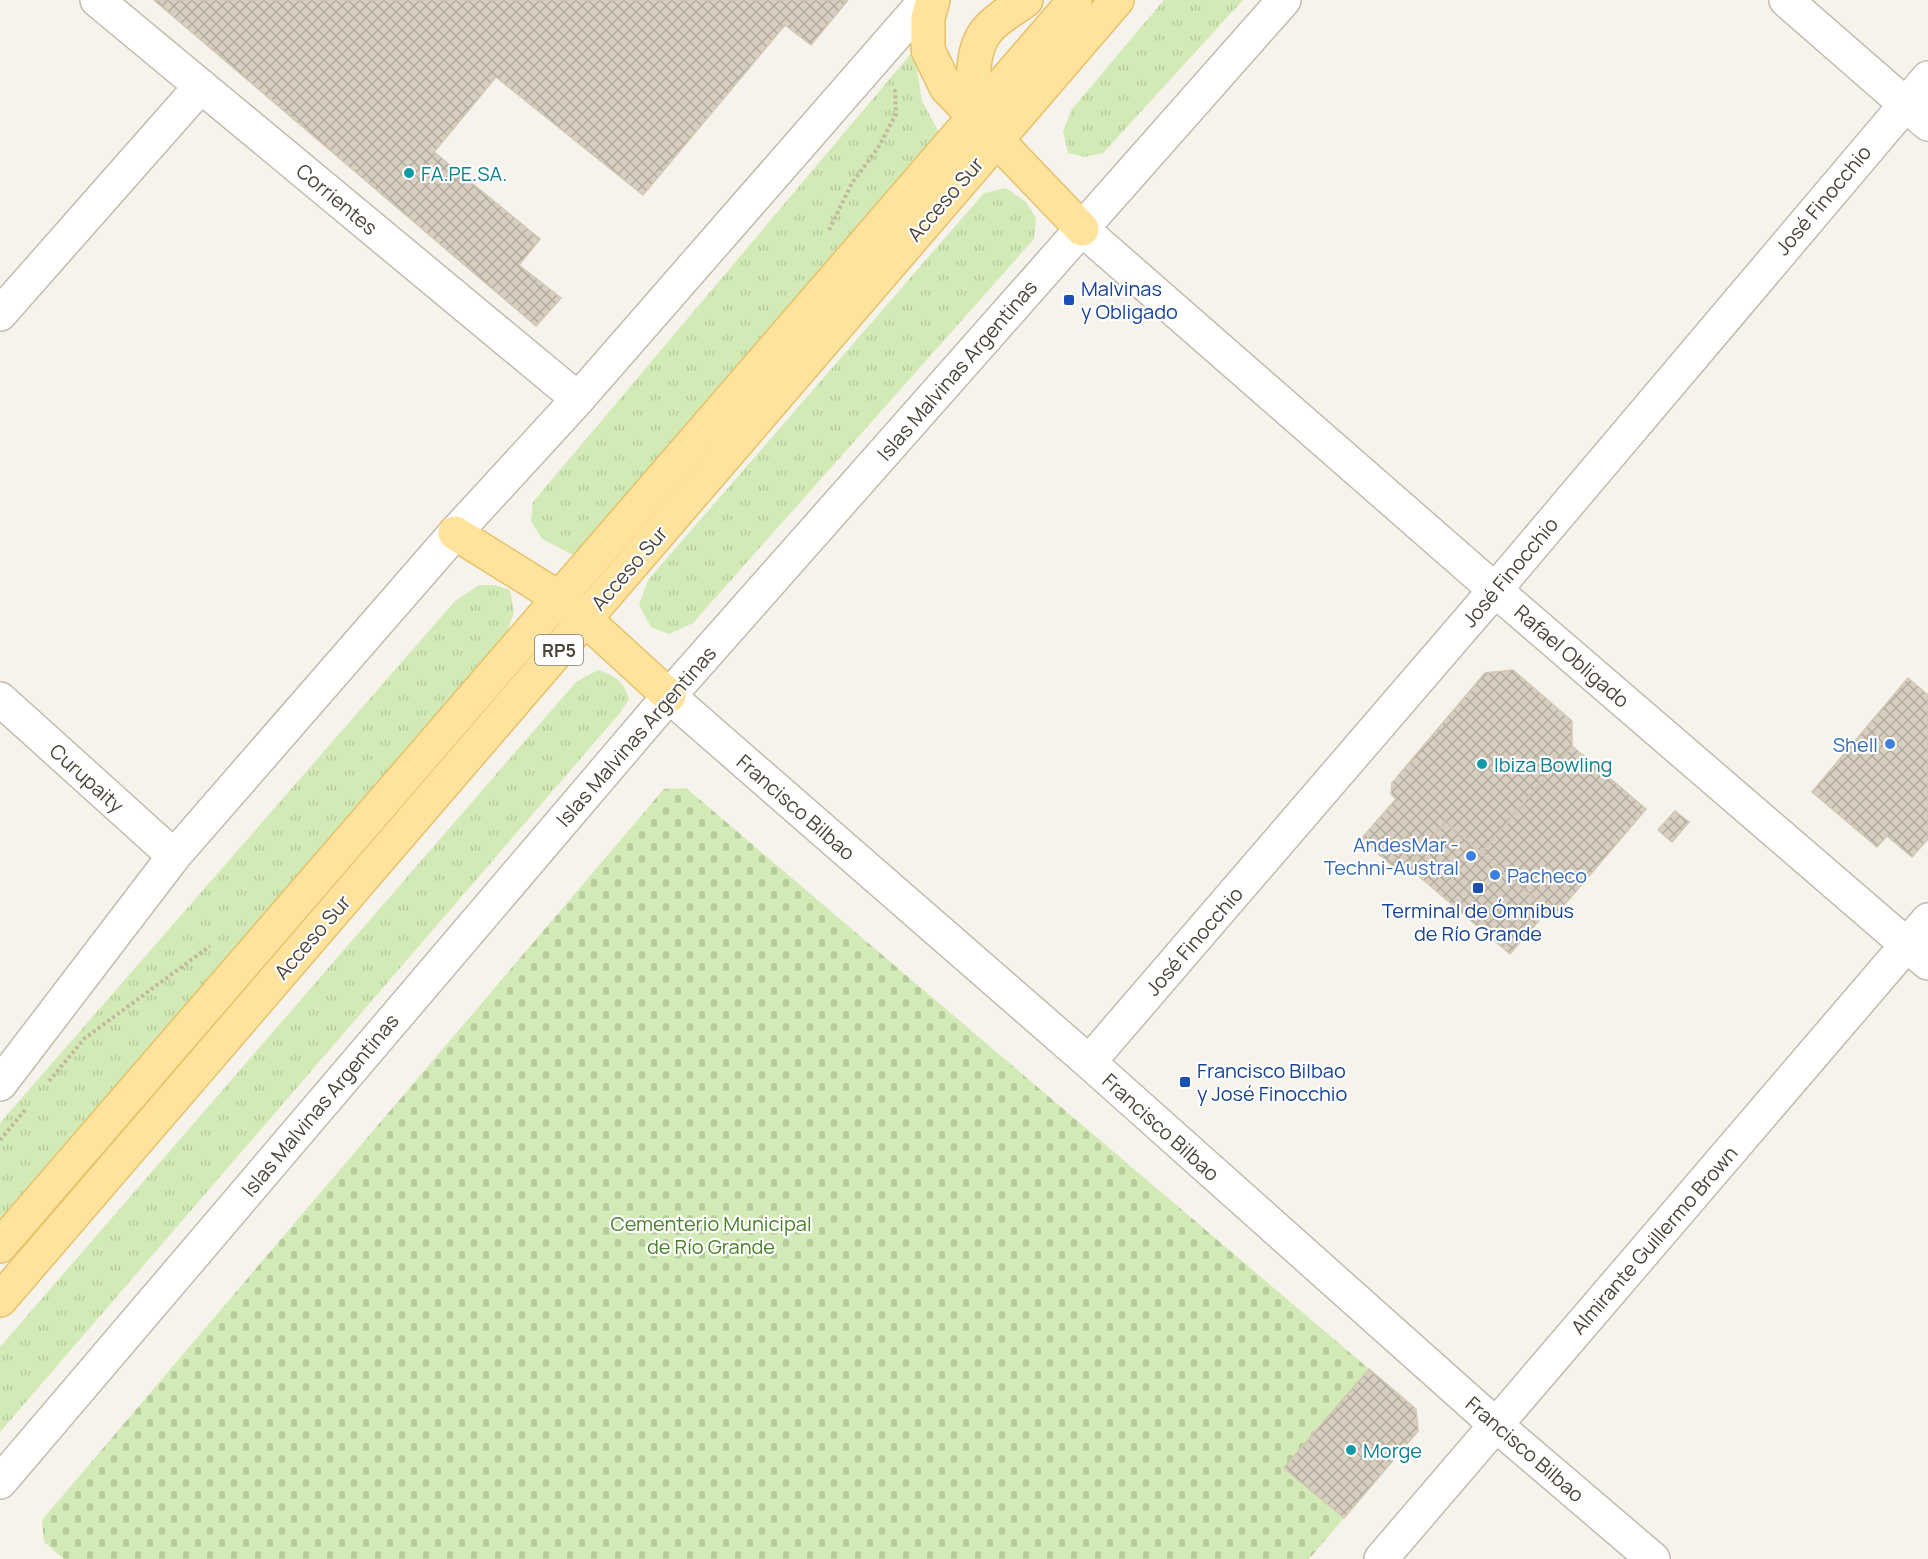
<svg xmlns="http://www.w3.org/2000/svg" width="1928" height="1559" font-family="Manrope,sans-serif">
  <defs>
    <pattern id="cemetery-stones" width="16" height="16" patternUnits="userSpaceOnUse" patternTransform="scale(1.5)"><rect width="16" height="16" fill="#d2eab5"/><path d="M2 7V4a2 2 0 0 1 4 0v3zM10 15v-3a2 2 0 0 1 4 0v3z" fill="#b6ca9c"/></pattern>
    <pattern id="park-tufts" width="24" height="20" patternUnits="userSpaceOnUse" patternTransform="scale(1.5)"><rect width="24" height="20" fill="#d2eab5"/><path d="M3 7l-1-3M5 7V3M7 7l1-3M15 17l-1-3M17 17v-4M19 17l1-3" fill="none" stroke="#b6ca9c"/></pattern>
    <pattern id="building-cross-hatch" width="8" height="8" patternUnits="userSpaceOnUse" patternTransform="scale(1.5)"><rect width="8" height="8" fill="#d8cfc1"/><path d="M0 0l8 8M0 8l8-8" fill="none" stroke="#b1aa9e"/></pattern>
  </defs>
  <rect width="100%" height="100%" fill="#f6f3ec"/>
  <path fill="url(#cemetery-stones)" d="M 686,788 L 1369,1369 L 1285,1468 L 1344,1518 L 1309,1559 L 64,1559 L 44,1542 L 42,1520 L 664,789 Z"/>
  <path fill="url(#park-tufts)" d="M 1164,0 L 1243,0 L 1103,153 L 1085,157 L 1068,153 L 1063,131 L 1072,109 Z
    M 914,50 L 922,101 L 941,136 L 575,556 L 542,539 L 531,521 L 533,502 Z
    M 1006,188 L 1026,202 L 1036,218 L 1034,239 L 693,623 L 669,634 L 651,627 L 639,605 L 648,580 L 984,193 Z
    M 479,585 L 495,585 L 510,590 L 514,612 L 506,636 L 0,1224 L 0,1123 L 455,601 Z
    M 598,670 C 615,676 624,681 629,699 L 619,714 L 0,1432 L 0,1347 L 576,682 Z"/>
  <path fill="url(#building-cross-hatch)" stroke="#d3c7b4" stroke-width="1.5" d="M 154,0 L 848,0 L 811,45 L 785,25 L 643,195 L 496,77 L 434,152 L 540,239 L 519,265 L 561,298 L 536,326 Z
    M 1513,670 L 1572,721 L 1572,746 L 1481,853 L 1445,822 L 1402,874 L 1361,839 L 1396,799 L 1391,794 L 1392,783 L 1485,673 Z
    M 1908,678 L 1928,695 L 1928,839 L 1912,857 L 1887,836 L 1877,847 L 1812,792 Z
    M 1572,746 L 1646,809 L 1555,916 L 1481,853 Z
    M 1675,811 L 1689,822 L 1672,842 L 1658,830 Z
    M 1445,822 L 1548,910 L 1510,954 L 1407,866 Z
    M 1369,1369 L 1416,1409 L 1418,1431 L 1344,1518 L 1284,1468 Z"/>
  <g fill="none" stroke-linecap="round" stroke-linejoin="round">
    <g stroke="#c2bbae" stroke-width="36">
      <path id="minor" d="M 97,0 L 578,399
        M 1786,0 L 1928,124
        M 1082,229 L 1495,590 L 1928,963
        M 0,314 L 201,86
        M 669,696 L 1089,1062 L 1496,1425 L 1653,1559
        M 0,699 L 174,856
        M 1089,1062 L 1495,590 L 1928,78
        M 0,1084 L 174,856 L 455,533 L 578,399 L 926,0
        M 0,1482 L 669,696 L 1284,0
        M 1381,1559 L 1928,920"/>
    </g>
    <g stroke="#e6c16a" stroke-width="36">
      <path id="major" d="M 933,0 L 928,18 L 928,50 L 946,87 L 1082,229
        M 975,118 C 974,90 968,50 989,28 C 999,17 1014,9 1026,0
        M 455,533 L 559,598 L 585,619 L 669,696
        M 0,1246 L 1075,0
        M 0,1300 L 1117,0"/>
    </g>
    <path stroke="#c4b79f" stroke-width="4" stroke-dasharray="3 3" stroke-linecap="butt" d="M 829,230 L 852,183 L 878,148 L 896,114 L 895,91 L 897,89
      M 49,1081 L 85,1038 L 210,946
      M 0,1140 L 25,1110"/>
    <use href="#minor" stroke="#fff" stroke-width="33"/>
    <use href="#major" stroke="#ffe39c" stroke-width="33"/>
  </g>
  <g fill="#0f9aa8" stroke="#fff" stroke-width="2">
    <circle cx="409" cy="173" r="6"/>
    <circle cx="1482" cy="764" r="6"/>
    <circle cx="1351" cy="1450" r="6"/>
  </g>
  <g fill="#1a4fb4" stroke="#fff" stroke-width="2">
    <rect x="1063" y="294" width="12" height="12" rx="3"/>
    <rect x="1472" y="882" width="12" height="12" rx="3"/>
    <rect x="1179" y="1076" width="12" height="12" rx="3"/>
  </g>
  <g fill="#3f7fe0" stroke="#fff" stroke-width="2">
    <circle cx="1890" cy="744" r="6"/>
    <circle cx="1471" cy="856" r="6"/>
    <circle cx="1495" cy="875" r="6"/>
  </g>
  <g text-anchor="middle" dominant-baseline="central" stroke-width="4.5" stroke-linejoin="round" paint-order="stroke">
    <rect fill="#fff" stroke="#817c74" stroke-width="1.5" x="535" y="635" width="48" height="30" rx="4.5"/>
    <g font-size="18" font-weight="bold" fill="#4b4439">
      <text x="559" y="650">RP5</text>
    </g>
    <g font-size="20" fill="#0d838f" stroke="#fff" text-anchor="start">
      <text x="421" y="173">FA.PE.SA.</text>
      <text x="1494" y="764">Ibiza Bowling</text>
      <text x="1363" y="1450">Morge</text>
    </g>
    <g font-size="20" fill="#4b4439" stroke="#fff">
      <text transform="translate(337 199) rotate(40)">Corrientes</text>
      <text transform="translate(945 199) rotate(-49)">Acceso Sur</text>
      <text transform="translate(1823 200) rotate(-50)">José Finocchio</text>
      <text transform="translate(957 370) rotate(-49)">Islas Malvinas Argentinas</text>
      <text transform="translate(629 568) rotate(-49)">Acceso Sur</text>
      <text transform="translate(1510 572) rotate(-50)">José Finocchio</text>
      <text transform="translate(1572 656) rotate(41)">Rafael Obligado</text>
      <text transform="translate(636 736) rotate(-49)">Islas Malvinas Argentinas</text>
      <text transform="translate(87 778) rotate(42)">Curupaity</text>
      <text transform="translate(796 807) rotate(41)">Francisco Bilbao</text>
      <text transform="translate(312 937) rotate(-49)">Acceso Sur</text>
      <text transform="translate(1194 941) rotate(-49)">José Finocchio</text>
      <text transform="translate(320 1105) rotate(-50)">Islas Malvinas Argentinas</text>
      <text transform="translate(1161 1127) rotate(42)">Francisco Bilbao</text>
      <text transform="translate(1654 1240) rotate(-49)">Almirante Guillermo Brown</text>
      <text transform="translate(1525 1449) rotate(41)">Francisco Bilbao</text>
    </g>
    <g font-size="20" fill="#164399" stroke="#fff" text-anchor="start">
      <text x="1081" y="288">Malvinas<tspan x="1081" dy="23">y Obligado</tspan></text>
      <text x="1478" y="910" text-anchor="middle">Terminal de Ómnibus<tspan x="1478" dy="23">de Río Grande</tspan></text>
      <text x="1197" y="1070">Francisco Bilbao<tspan x="1197" dy="23">y José Finocchio</tspan></text>
    </g>
    <g font-size="20" fill="#366cbe" stroke="#fff" text-anchor="end">
      <text x="1878" y="744">Shell</text>
      <text x="1459" y="844">AndesMar -<tspan x="1459" dy="23">Techni-Austral</tspan></text>
      <text x="1507" y="875" text-anchor="start">Pacheco</text>
    </g>
    <g font-size="20" fill="#4a7f2a" stroke="#fff">
      <text x="711" y="1223">Cementerio Municipal<tspan x="711" dy="23">de Río Grande</tspan></text>
    </g>
  </g>
</svg>
